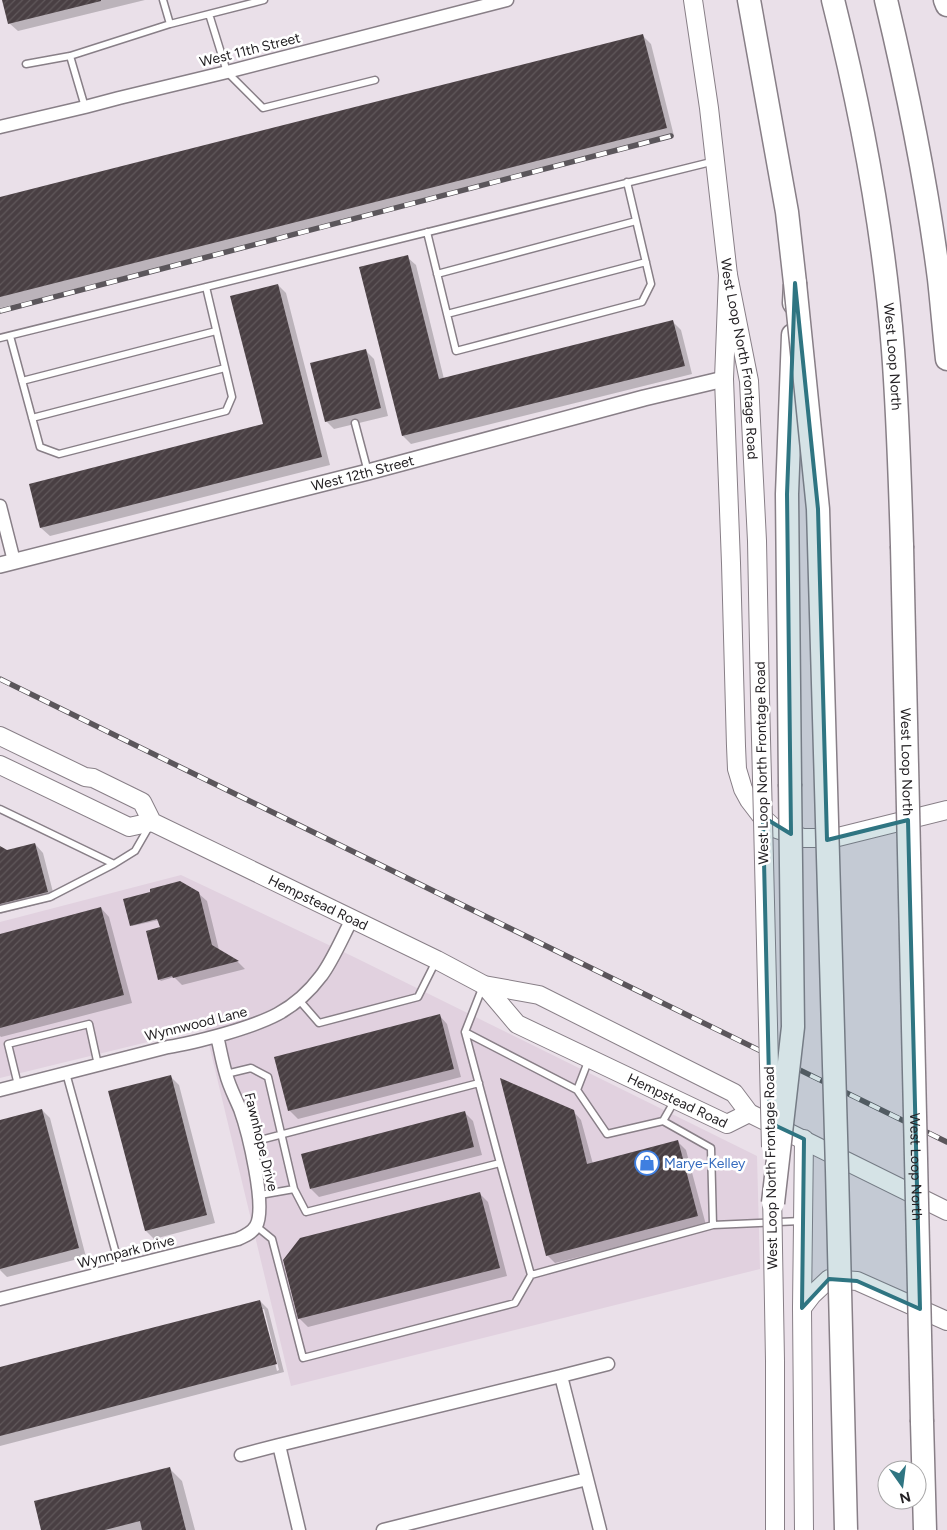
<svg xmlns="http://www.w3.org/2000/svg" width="947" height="1530" font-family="Figtree,sans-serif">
  <defs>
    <pattern id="building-hatch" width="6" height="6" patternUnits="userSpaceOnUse" patternTransform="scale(1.25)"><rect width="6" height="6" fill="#493f43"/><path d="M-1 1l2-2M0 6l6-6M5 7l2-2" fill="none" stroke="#60585b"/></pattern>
  </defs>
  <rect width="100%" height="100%" fill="#eae0e9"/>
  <path fill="#e1d1df" d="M 181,875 L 354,957 L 757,1156 L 760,1269 L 291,1386 L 205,1028 L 0,1078 L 0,922 Z"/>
  <path fill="#0003" fill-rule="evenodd" d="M 4,0 L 145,0 L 18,31 L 9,23 Z
    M 642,35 L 651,44 L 674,136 L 0,308 L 0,199 Z
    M 407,257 L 416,265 L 444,379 L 673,322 L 681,330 L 692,374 L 411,444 L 403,436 Z
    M 278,285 L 286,293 L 330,465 L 50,536 L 41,528 L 30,485 L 264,425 Z
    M 366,351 L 374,359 L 388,416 L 334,429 L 326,421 Z
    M 35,844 L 43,853 L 55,900 L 0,914 L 0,847 L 7,851 Z
    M 198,893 L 207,901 L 219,950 L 238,962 L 245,969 L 182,985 L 174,977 L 161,981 L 159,979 L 161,928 L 159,920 L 132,926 L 131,925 Z
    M 101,908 L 109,917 L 132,1003 L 1,1037 L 0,1036 L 0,935 Z
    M 439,1015 L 447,1024 L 461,1077 L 298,1119 L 290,1111 L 276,1058 Z
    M 170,1076 L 179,1085 L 215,1223 L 154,1239 L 146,1231 Z
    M 42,1110 L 50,1118 L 86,1257 L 7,1277 L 0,1270 L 0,1121 Z
    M 573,1111 L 581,1120 L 593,1164 L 678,1142 L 686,1150 L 706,1225 L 555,1263 L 547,1255 Z
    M 465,1113 L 473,1121 L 482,1155 L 319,1197 L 311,1189 Z
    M 480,1194 L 488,1202 L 507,1276 L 308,1327 L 299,1318 Z
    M 260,1301 L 268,1309 L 284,1372 L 0,1446 L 0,1368 ZM 261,1309 L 264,1309 L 279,1370 L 277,1371 Z
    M 170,1469 L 182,1481 L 195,1530 L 43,1530 Z"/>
  <path fill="url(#building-hatch)" d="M 2,0 L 101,0 L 101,1 L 8,24 Z
    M 643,34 L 667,128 L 0,297 L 0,197 Z
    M 408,255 L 439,379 L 673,320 L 685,366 L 402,436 L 359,267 Z
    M 278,284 L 322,457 L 40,528 L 29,484 L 263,424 L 230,296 Z
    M 366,349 L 381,408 L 325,422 L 310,363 Z
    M 35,843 L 48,892 L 0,904 L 0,846 L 7,850 Z
    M 180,881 L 199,892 L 212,945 L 239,961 L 173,978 L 172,976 L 158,980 L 146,931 L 160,927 L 157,919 L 130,926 L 123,899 L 150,892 L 150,889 Z
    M 101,907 L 124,995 L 0,1028 L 0,934 Z
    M 440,1014 L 454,1069 L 288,1111 L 274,1057 Z
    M 171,1075 L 207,1215 L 145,1231 L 108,1091 Z
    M 500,1078 L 574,1110 L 587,1164 L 678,1140 L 698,1216 L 546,1256 Z
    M 42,1109 L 79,1248 L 0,1269 L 0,1120 Z
    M 465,1111 L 474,1147 L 310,1189 L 301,1154 Z
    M 480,1192 L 500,1268 L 298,1319 L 283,1260 L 300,1238 Z
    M 260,1300 L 277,1364 L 0,1436 L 0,1367 Z
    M 170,1467 L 186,1530 L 142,1530 L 140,1521 L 105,1530 L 41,1530 L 34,1501 Z"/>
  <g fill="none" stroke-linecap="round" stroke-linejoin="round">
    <g stroke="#887f87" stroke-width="9">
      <path id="service" d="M 163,0 L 170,24
        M 209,14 L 227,72 L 263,108 L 375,80
        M 70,56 L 85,107
        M 26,64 L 70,56 L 170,24 L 264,0
        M 427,232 L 456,351 L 642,302 L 651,284 L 627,182
        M 437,274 L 636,221
        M 447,314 L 646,262
        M 10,336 L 40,447 L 59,454 L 226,411 L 232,397 L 206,287
        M 0,338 L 715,161
        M 22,381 L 216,331
        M 32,418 L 225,368
        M 355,423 L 368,472
        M 0,809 L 114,864 L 135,851 L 150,825
        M 0,909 L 50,897 L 114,864
        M 299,1000 L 319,1023 L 418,997 L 436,961
        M 465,1032 L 577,1090 L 607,1134 L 663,1121 L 711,1148 L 713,1225
        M 66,1073 L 120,1268
        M 226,1074 L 251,1068 L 268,1077 L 294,1189 L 306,1212 L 500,1163
        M 18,1085 L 8,1044 L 89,1024 L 98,1065
        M 577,1090 L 589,1059
        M 663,1121 L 675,1100
        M 249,1143 L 479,1083
        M 260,1195 L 294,1189
        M 256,1226 L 272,1239 L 303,1358 L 515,1303 L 531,1275 L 500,1163 L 465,1032 L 483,986
        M 531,1275 L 713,1225 L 801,1221"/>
    </g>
    <g stroke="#887f87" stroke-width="15">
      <path id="minor" d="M 0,127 L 85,107 L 119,98 L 227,72 L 507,0
        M 0,506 L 14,561
        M 0,1090 L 168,1047 C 187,1044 206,1039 224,1034 C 265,1022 294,1012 321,976 C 332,962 343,936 352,919
        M 0,1299 L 238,1239 C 245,1236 252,1233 256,1226 C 267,1207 248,1131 240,1109 C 235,1097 229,1086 226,1074 C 222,1061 220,1048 217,1036
        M 561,1376 L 608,1364
        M 241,1455 L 279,1445
        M 299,1530 L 279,1445 L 561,1376 L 600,1530
        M 383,1530 L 587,1479"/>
    </g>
    <g stroke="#887f87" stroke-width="18">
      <g id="tertiary">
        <path id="s1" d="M 0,565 L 368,472 L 644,398 L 724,379"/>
      </g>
    </g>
    <g stroke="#887f87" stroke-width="20">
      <g id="secondary">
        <path id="s2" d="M 693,0 L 709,108 L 728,275 L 749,381 L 757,541 L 760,698"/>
        <path d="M 728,275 L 724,379 L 731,563 L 736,746 L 737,769 L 743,789 L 749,800 L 762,817 L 774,828 L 803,838 L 834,838 L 947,810"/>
        <path id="s3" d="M 0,736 L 85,777 L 93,778 L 142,802 L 152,822 L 437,960 L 484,985 L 539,995 L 734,1093 L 749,1113 L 947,1211"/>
        <path d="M 0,765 L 129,827 L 152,822"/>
        <path id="s4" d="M 484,985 L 517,1024 L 727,1124 L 749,1113"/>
        <path d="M 804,1139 L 802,1308 L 804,1530"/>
        <path d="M 802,1308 L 812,1295 L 829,1279 L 857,1281 L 947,1321"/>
        <path d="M 775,1361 L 775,1530"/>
      </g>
    </g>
    <g stroke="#887f87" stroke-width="25">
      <g id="motorway">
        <path d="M 749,0 L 787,212 L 795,283 L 794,303"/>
        <path id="s5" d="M 833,0 C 862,115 884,232 893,350 C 898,415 900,481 902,546"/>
        <path d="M 886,0 C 908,92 927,185 939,279 C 942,306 944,332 947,359"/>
        <path d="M 945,0 L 947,5"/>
        <path d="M 790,784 L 787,494 L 793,335"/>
        <path d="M 922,1422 L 925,1530"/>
      </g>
    </g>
    <use href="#service" stroke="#fff" stroke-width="6"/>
    <use href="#minor" stroke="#fff" stroke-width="12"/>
    <use href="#tertiary" stroke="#fff" stroke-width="15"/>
    <use href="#secondary" stroke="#fff" stroke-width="18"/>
    <use href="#motorway" stroke="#fff" stroke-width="22"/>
    <g stroke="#5b565b" stroke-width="5.5">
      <path id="rail" d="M 0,311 L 671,136
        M 0,679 L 947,1142"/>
    </g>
    <use href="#rail" stroke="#fff" stroke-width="4" stroke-dasharray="11" stroke-linecap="butt"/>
    <g stroke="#887f87" stroke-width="20" stroke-linecap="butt">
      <path id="secondary-bridge" d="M 760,698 L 771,1147
        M 772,1191 L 775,1361"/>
    </g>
    <g stroke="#887f87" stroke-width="25" stroke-linecap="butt">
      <g id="motorway-bridge">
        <path d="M 795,283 L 818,509 L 837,1170 L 846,1530"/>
        <path id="s6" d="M 902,546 L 922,1422"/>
        <path d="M 773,1203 L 793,1027 L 790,784"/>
      </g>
    </g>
    <use href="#secondary-bridge" stroke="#fff" stroke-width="18"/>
    <use href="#motorway-bridge" stroke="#fff" stroke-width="22"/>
  </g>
  <path fill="#2f7582" fill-opacity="0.2" stroke="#2f7582" stroke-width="4" stroke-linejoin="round" d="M 795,283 L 818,509 L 827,840 L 908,820 L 920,1309 L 857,1281 L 829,1279 L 802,1308 L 804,1139 L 770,1123 L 763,817 L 791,834 L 787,494 Z"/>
  <defs>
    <g id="shop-ring" transform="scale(1.25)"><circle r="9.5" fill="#fff" stroke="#3f7fe0" stroke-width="1.5"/><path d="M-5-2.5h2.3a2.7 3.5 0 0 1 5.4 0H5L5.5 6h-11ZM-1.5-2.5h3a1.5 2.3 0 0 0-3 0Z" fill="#3f7fe0"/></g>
  </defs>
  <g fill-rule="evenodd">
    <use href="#shop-ring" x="647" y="1163"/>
  </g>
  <g text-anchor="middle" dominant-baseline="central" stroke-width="5" stroke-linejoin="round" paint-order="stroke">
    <g font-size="14" fill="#242124" stroke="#fff">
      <text transform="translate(250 50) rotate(-14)">West 11th Street</text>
      <text stroke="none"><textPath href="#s5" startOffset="362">West Loop North</textPath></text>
      <text stroke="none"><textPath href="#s2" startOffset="362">West Loop North Frontage Road</textPath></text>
      <text stroke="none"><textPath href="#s1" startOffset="374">West 12th Street</textPath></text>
      <text stroke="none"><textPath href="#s6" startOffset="216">West Loop North</textPath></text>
      <text transform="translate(762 763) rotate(-91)">West Loop North Frontage Road</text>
      <text stroke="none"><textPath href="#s3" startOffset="364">Hempstead Road</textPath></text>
      <text transform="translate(196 1024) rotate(-14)">Wynnwood Lane</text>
      <text stroke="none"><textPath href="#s4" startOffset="229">Hempstead Road</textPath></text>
      <text transform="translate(261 1142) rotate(76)">Fawnhope Drive</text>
      <text stroke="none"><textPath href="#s6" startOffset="621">West Loop North</textPath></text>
      <text transform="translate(771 1168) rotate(-91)">West Loop North Frontage Road</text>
      <text transform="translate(126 1252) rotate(-14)">Wynnpark Drive</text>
    </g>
    <g font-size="14" fill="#366cbe" stroke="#fff" text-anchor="start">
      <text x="664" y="1163">Marye-Kelley</text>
    </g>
  </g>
  <g transform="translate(902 1485) rotate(166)"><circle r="24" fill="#ffffff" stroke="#a7a6a7"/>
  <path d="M0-4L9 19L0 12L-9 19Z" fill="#2f7582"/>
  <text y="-8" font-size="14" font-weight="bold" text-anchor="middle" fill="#242124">N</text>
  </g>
</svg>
